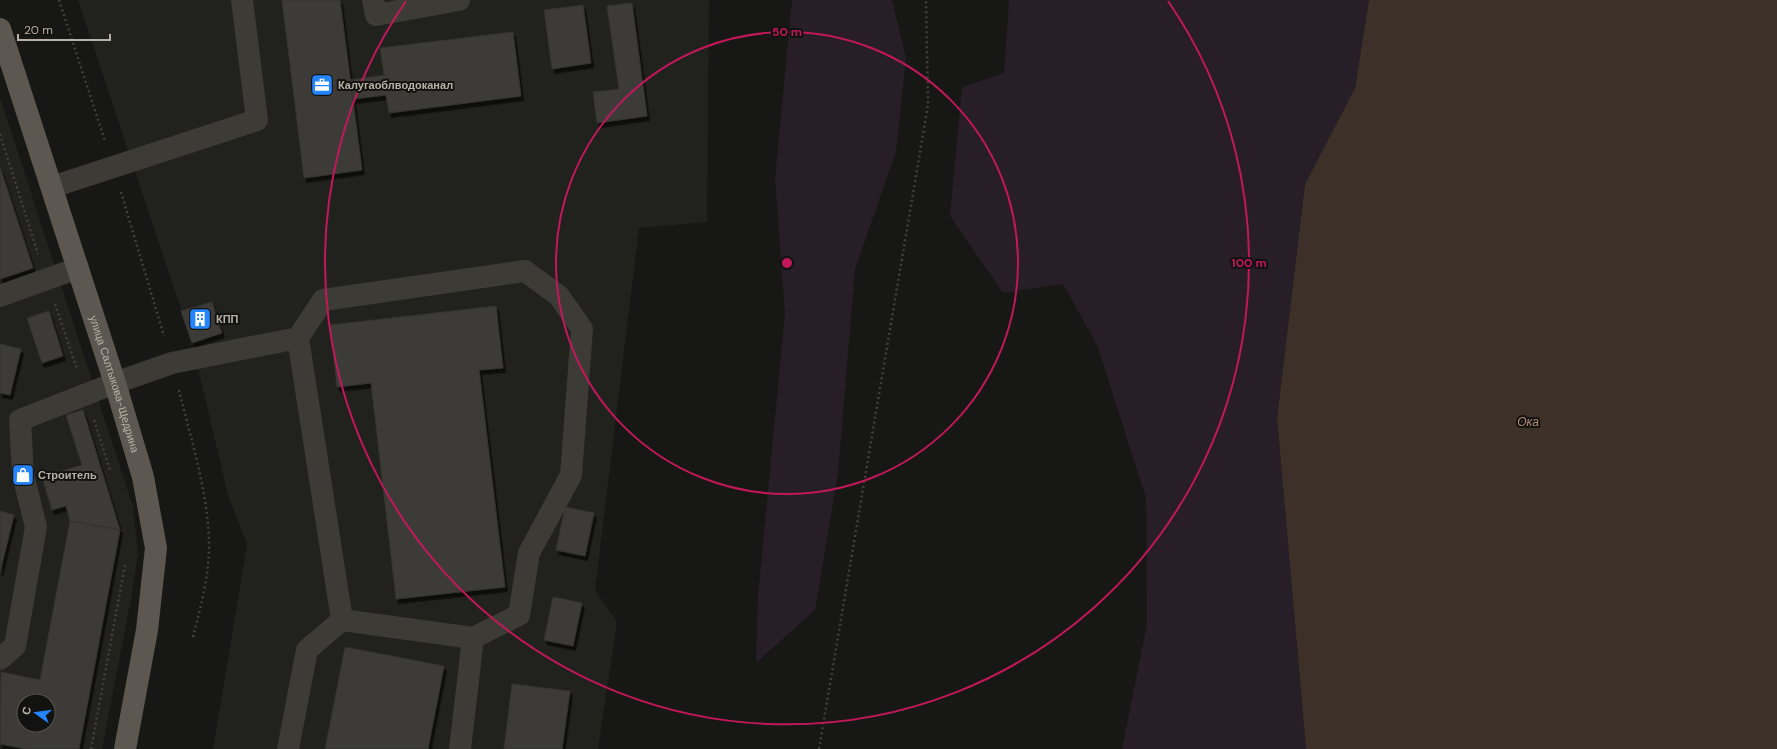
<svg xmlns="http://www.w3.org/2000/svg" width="1777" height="749" font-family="'DM Sans',sans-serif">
  <defs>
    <filter id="shadow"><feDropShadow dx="2.5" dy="4.5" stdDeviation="0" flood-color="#0009"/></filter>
  </defs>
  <rect width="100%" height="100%" fill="#171715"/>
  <path fill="#21211e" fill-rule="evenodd" d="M 78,0 L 709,0 L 707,222 L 639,228 L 595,590 L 617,622 L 598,749 L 213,749 L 247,544 L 228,495 L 192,343 Z
    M 0,97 L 133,507 L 138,553 L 131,599 L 102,749 L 0,749 ZM 24,701 L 48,701 L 48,725 L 24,725 Z"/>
  <path fill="#271e27" d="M 792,0 L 892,0 L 906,58 L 896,152 L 855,269 L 838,473 L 815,610 L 756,663 L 758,596 L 785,313 L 775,179 Z
    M 1009,0 L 1369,0 L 1355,88 L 1305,184 L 1277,418 L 1306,749 L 1122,749 L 1147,624 L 1146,498 L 1097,345 L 1063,284 L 1003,293 L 950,216 L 962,87 L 1004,73 Z"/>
  <path fill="#3c3029" d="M 1369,0 L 1777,0 L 1777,749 L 1306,749 L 1277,418 L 1305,184 L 1355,88 Z"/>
  <path fill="#3c3b37" stroke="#33332f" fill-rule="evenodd" filter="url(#shadow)" d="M 282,0 L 340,0 L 362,170 L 304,178 Z
    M 632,3 L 647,116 L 597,123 L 593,92 L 619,89 L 607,6 Z
    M 583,5 L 591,63 L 552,69 L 544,10 Z
    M 513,32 L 521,96 L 389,113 L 386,95 L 353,99 L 350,80 L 384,75 L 380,48 Z
    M 0,167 L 33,268 L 0,279 Z
    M 212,302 L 222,333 L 192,343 L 181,311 Z
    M 496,306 L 503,368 L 479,370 L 505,587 L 396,599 L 371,383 L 337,387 L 330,325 Z
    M 49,311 L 63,356 L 42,363 L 27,318 Z
    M 0,344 L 21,349 L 10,395 L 0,393 Z
    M 83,410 L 120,530 L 70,521 L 66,506 L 52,510 L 42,477 L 82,465 L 66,415 Z
    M 565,507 L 594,513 L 585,556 L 556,550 Z
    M 0,511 L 14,515 L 0,572 Z
    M 70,521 L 120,530 L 79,749 L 26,749 L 0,744 L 1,672 L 40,680 ZM 24,701 L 48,701 L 48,725 L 24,725 Z
    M 553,597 L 582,603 L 573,646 L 544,640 Z
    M 345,647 L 444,666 L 428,749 L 325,749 Z
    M 512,684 L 570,691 L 562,749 L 504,749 Z"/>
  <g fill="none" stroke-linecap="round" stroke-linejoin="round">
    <path stroke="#43403b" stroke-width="2.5" stroke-dasharray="2 3" stroke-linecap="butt" d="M 59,0 L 105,141
      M 0,134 L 38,254
      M 121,192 L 164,336
      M 55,304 L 77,369
      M 179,390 C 191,440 210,498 209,550 C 208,580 200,611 192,640
      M 94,420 L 110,470
      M 91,749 L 125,565
      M 819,749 L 928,105 L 926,0"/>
    <path stroke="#3c3b35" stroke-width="22" d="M 373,0 L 376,15 L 459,0
      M 52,187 L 257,120 L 242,0
      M 0,296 L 78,268
      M 298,338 L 323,300 L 525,271 L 559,296 L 582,329 L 571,475 L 529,553 L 519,615 L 473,638
      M 0,659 L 15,646 L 36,527 L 23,475 L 20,420 L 115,383 L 172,363 L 298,338 L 342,620 L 473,638 L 460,749
      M 288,749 L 307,650 L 342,620"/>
    <path stroke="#5c5851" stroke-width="22" id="s1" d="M 0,29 L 115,383 L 143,477 L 156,548 L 147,630 L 125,749"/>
  </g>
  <g fill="none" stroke="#c2185b" stroke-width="2">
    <circle cx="787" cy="263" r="231"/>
    <path d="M1168 1A462 462 0 1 1 406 1"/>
  </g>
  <defs>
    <g id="office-square" transform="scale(1.15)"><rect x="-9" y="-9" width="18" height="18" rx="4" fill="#2584ff" stroke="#121210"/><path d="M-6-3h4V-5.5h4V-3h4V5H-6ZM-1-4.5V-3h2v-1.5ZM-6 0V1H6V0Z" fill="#fff"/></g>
    <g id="building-square" transform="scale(1.15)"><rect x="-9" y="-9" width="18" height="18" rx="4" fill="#2584ff" stroke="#121210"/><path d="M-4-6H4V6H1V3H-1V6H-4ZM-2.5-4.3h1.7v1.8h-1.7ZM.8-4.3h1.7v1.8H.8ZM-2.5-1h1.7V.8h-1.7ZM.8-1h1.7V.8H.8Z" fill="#fff"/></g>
    <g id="shop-square" transform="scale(1.15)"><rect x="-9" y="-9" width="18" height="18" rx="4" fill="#2584ff" stroke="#121210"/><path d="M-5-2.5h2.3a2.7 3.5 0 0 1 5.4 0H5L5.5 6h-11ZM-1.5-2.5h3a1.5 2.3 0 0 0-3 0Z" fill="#fff"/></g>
  </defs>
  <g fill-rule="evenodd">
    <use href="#office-square" x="322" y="85"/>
    <use href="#building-square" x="200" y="319"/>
    <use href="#shop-square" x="23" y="475"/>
  </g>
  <g text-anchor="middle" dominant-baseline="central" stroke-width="4" stroke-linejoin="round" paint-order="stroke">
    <g font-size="11" font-weight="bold" fill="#b9b1a5" stroke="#121210" text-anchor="start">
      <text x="338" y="85">Калугаоблводоканал</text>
      <text x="216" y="319">КПП</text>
      <text x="38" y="475">Строитель</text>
    </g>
    <g font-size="11" fill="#b9b1a5" stroke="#121210">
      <text stroke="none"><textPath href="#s1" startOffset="373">улица Салтыкова-Щедрина</textPath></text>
    </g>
    <g font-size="12" font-style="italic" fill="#b78f78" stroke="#121210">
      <text x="1528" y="422">Ока</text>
    </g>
  </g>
  <circle cx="787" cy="263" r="6" fill="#c2185b" stroke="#121210" stroke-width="2"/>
  <g font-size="12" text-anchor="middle" font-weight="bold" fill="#c2185b" stroke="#121210" stroke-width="4" stroke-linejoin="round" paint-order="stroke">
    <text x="787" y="36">50 m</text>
    <text x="1249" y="267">100 m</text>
  </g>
  <g transform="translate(36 713) rotate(284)"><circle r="19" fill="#121210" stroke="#55524c"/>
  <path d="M0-3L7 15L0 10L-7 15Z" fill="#2584ff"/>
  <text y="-6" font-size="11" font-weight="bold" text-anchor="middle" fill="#b9b1a5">С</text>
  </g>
  <path d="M18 34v6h92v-6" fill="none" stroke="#b9b1a5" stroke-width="2"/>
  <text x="24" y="34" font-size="12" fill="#b9b1a5" stroke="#121210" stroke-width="3" paint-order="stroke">20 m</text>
</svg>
